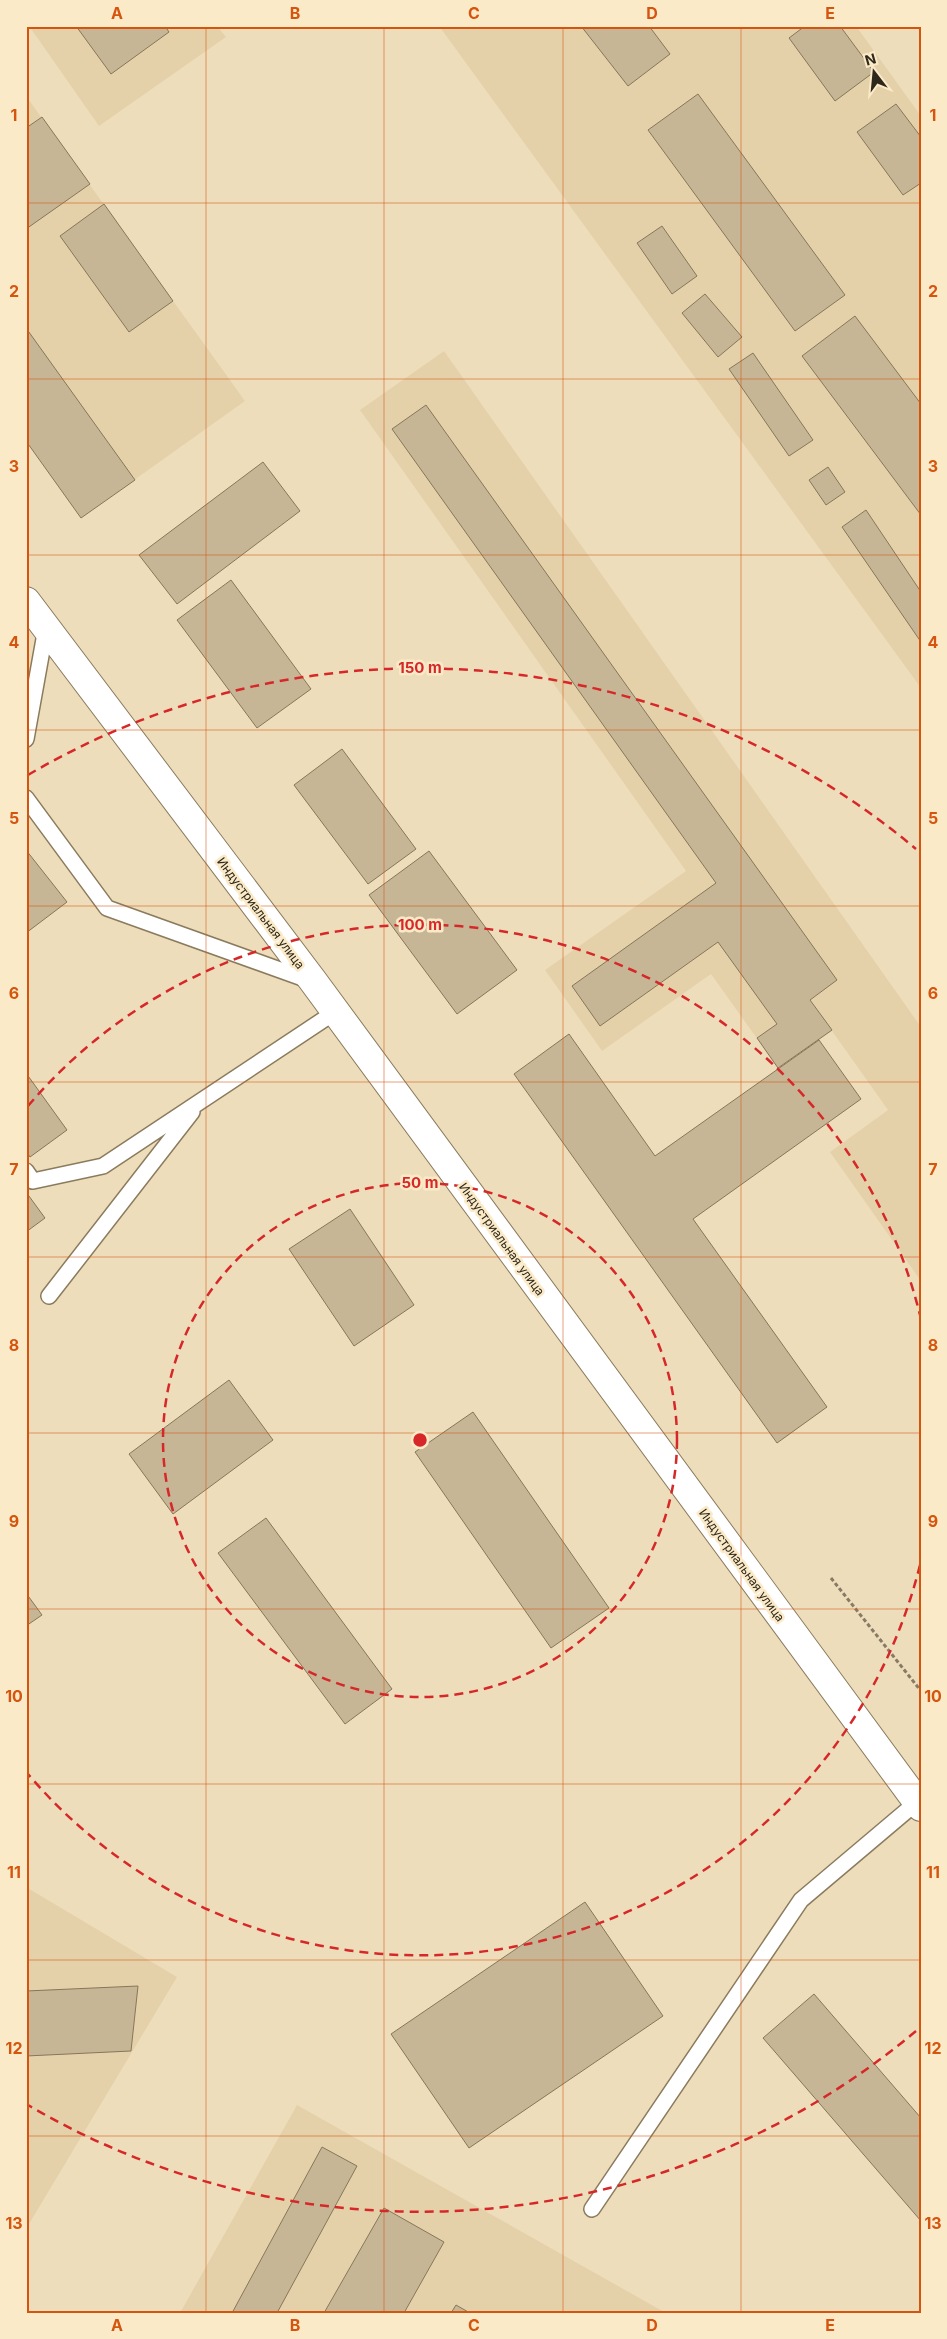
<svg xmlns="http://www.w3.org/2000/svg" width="947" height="2339" font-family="Inter,sans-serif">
  <rect width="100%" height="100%" fill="#edb"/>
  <path fill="#e5d1a9" d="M 29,26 L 217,26 L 226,37 L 99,126 Z
    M 439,26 L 856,26 L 921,116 L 921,688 Z
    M 26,96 L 245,401 L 81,518 L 26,441 Z
    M 444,351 L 921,1027 L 921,1281 L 830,1152 L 888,1110 L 832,1031 L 778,1068 L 711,974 L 602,1051 L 545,970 L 686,871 L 360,410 Z
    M 26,1887 L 177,1977 L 26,2229 Z
    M 297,2105 L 666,2313 L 180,2313 Z"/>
  <path fill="#c7b696" stroke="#867758" d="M 76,26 L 165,26 L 169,32 L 111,74 Z
    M 581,26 L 649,26 L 670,54 L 628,86 Z
    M 805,26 L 840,26 L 874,72 L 835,101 L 789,38 Z
    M 698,94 L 845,295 L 795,331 L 648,130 Z
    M 896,104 L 921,137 L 921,183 L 903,195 L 857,132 Z
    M 42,117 L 90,184 L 26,229 L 26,128 Z
    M 104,204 L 173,301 L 129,332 L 60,236 Z
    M 662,226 L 697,276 L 672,294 L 637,243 Z
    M 705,294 L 742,337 L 718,357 L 682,313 Z
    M 855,316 L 921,404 L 921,515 L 802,356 Z
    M 26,328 L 135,480 L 81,518 L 26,441 Z
    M 753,353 L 813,440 L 789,456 L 729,369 Z
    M 426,405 L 837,980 L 810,1000 L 832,1030 L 778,1068 L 757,1038 L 777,1024 L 718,942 L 600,1026 L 572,986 L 716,883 L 392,429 Z
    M 263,462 L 300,511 L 177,604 L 139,555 Z
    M 828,467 L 845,492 L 826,505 L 809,480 Z
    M 866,510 L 921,592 L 921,642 L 842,527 Z
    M 231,580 L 311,689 L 257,728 L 177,620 Z
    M 342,749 L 416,849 L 368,884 L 294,785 Z
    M 26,850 L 67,902 L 26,933 Z
    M 429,851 L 517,970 L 457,1014 L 369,895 Z
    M 569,1034 L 655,1156 L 819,1040 L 861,1099 L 693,1219 L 827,1407 L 777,1443 L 514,1074 Z
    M 26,1073 L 67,1130 L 30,1157 L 26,1151 Z
    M 26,1192 L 45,1218 L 26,1232 Z
    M 350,1209 L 414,1305 L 354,1346 L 289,1249 Z
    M 229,1380 L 273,1440 L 173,1514 L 129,1454 Z
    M 473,1412 L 609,1608 L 551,1648 L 415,1452 Z
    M 266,1518 L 392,1689 L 345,1724 L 218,1553 Z
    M 26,1593 L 42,1615 L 26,1626 Z
    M 585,1902 L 663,2016 L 469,2148 L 391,2034 Z
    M 138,1986 L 131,2051 L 26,2056 L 26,1991 Z
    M 814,1994 L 921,2118 L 921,2221 L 763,2038 Z
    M 322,2147 L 357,2166 L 277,2313 L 232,2313 Z
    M 384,2208 L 444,2242 L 404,2313 L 324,2313 Z
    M 456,2305 L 470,2313 L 451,2313 Z"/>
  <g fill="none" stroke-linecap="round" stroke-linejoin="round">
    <g stroke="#8b7b5d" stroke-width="18">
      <path id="service" d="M 26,739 L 46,628
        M 26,798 L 107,908 L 308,980
        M 26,1171 L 33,1181 L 103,1166 L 335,1012
        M 49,1296 L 192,1112
        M 592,2209 L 801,1900 L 917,1802"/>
    </g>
    <g stroke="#8b7b5d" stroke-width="30">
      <path id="tertiary" d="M 26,601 L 313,981 L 921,1807"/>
    </g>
    <path stroke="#877b65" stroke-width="3" stroke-dasharray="4 2.5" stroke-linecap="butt" d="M 831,1578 L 921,1691"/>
    <use href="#service" stroke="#fff" stroke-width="15"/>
    <use href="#tertiary" stroke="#fff" stroke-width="28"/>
  </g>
  <path fill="none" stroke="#d5540e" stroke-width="1" stroke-opacity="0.55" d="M 206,26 L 206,2313M 384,26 L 384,2313M 563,26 L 563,2313M 741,26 L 741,2313M 26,203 L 921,203M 26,379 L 921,379M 26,555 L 921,555M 26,730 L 921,730M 26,906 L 921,906M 26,1082 L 921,1082M 26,1257 L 921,1257M 26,1433 L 921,1433M 26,1609 L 921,1609M 26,1784 L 921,1784M 26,1960 L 921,1960M 26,2136 L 921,2136"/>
  <g fill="none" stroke="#d62828" stroke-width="2.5" stroke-dasharray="9 6">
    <circle cx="420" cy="1440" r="257"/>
    <path d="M920 1565A515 515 0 0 1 28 1774M28 1106A515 515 0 0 1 920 1315"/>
    <path d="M916 2031A772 772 0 0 1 28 2105M28 775A772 772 0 0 1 916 849"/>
  </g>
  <g text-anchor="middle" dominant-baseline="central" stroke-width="5" stroke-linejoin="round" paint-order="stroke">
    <g font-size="12" fill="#2e281b" stroke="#fbeac8">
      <text transform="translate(261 913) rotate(53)">Индустриальная улица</text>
      <text transform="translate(502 1239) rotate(54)">Индустриальная улица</text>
      <text transform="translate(742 1565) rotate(54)">Индустриальная улица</text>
    </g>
  </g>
  <circle cx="420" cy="1440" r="8" fill="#d62828" stroke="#fbeac8" stroke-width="2.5"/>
  <g font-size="15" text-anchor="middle" font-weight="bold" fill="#d62828" stroke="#fbeac8" stroke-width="5" stroke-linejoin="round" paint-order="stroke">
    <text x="420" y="673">150 m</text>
    <text x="420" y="930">100 m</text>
    <text x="420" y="1188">50 m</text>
  </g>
  <rect width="947" height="2339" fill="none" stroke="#fbeac8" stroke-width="55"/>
  <g transform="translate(874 72) rotate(344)" stroke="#fbeac8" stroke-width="4" paint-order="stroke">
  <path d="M0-4L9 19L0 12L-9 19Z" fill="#2e281b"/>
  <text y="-8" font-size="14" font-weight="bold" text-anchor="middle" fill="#2e281b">N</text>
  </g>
  <rect x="28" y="28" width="892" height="2284" fill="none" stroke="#d5540e" stroke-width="2"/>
  <g font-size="16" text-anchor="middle" font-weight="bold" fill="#d5540e">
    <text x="117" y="19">A</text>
    <text x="295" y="19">B</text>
    <text x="474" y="19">C</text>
    <text x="652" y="19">D</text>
    <text x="830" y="19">E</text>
    <text x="14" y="121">1</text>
    <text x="933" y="121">1</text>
    <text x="14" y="297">2</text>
    <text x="933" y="297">2</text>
    <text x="14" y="472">3</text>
    <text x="933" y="472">3</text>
    <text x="14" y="648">4</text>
    <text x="933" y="648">4</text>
    <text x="14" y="824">5</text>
    <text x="933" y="824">5</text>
    <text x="14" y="999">6</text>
    <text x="933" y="999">6</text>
    <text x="14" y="1175">7</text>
    <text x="933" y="1175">7</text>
    <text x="14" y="1351">8</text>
    <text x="933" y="1351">8</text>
    <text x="14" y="1527">9</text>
    <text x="933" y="1527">9</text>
    <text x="14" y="1702">10</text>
    <text x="933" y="1702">10</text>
    <text x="14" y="1878">11</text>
    <text x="933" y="1878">11</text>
    <text x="14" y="2054">12</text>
    <text x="933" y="2054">12</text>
    <text x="14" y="2229">13</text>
    <text x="933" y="2229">13</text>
    <text x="117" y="2331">A</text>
    <text x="295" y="2331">B</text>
    <text x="474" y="2331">C</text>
    <text x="652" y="2331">D</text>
    <text x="830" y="2331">E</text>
  </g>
</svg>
